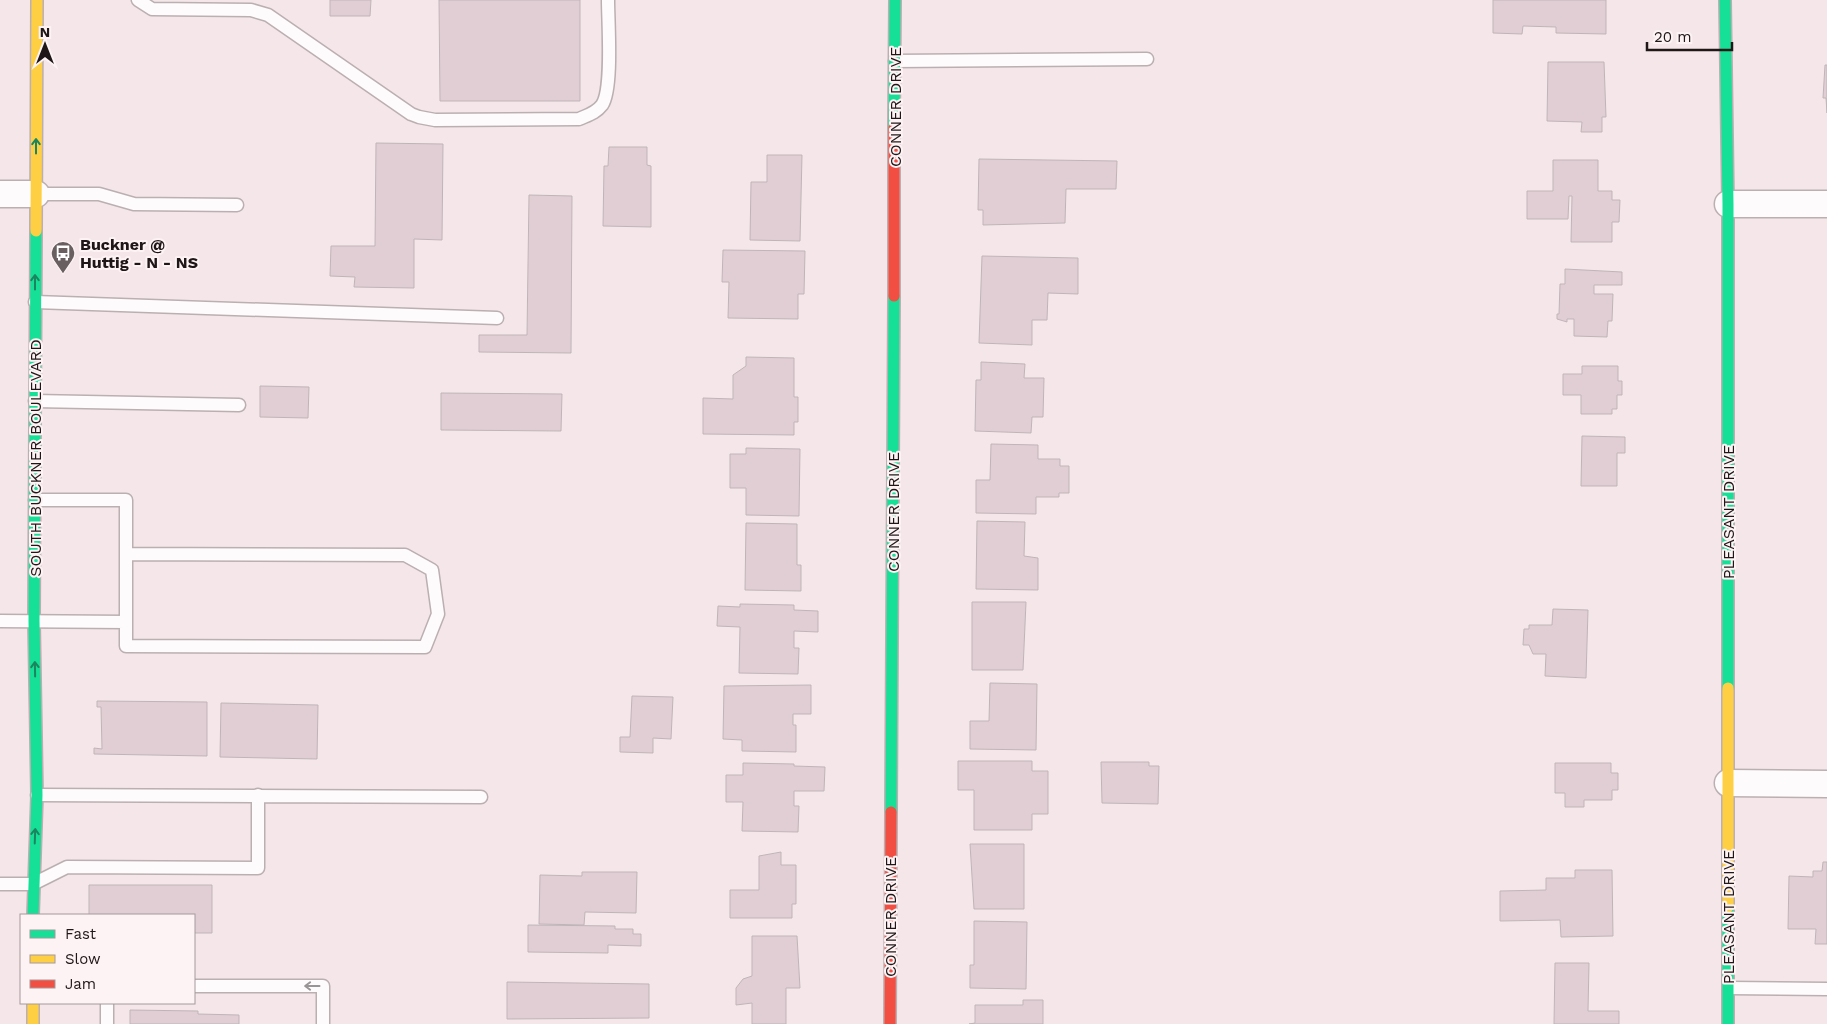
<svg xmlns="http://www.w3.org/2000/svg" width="1827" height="1024" font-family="'Work Sans',sans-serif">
  <rect width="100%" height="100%" fill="#f5e7e9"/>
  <path fill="#e1ced5" stroke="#bfb5b8" d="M 330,0 L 371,0 L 370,16 L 330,16 Z
    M 439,0 L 580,0 L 580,101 L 440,101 Z
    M 1493,0 L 1606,0 L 1606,34 L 1556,33 L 1556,27 L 1523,26 L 1522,34 L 1493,33 Z
    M 1548,62 L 1604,62 L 1606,117 L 1602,117 L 1602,132 L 1581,132 L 1582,122 L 1547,121 Z
    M 1825,65 L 1827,65 L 1827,113 L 1826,98 L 1823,98 Z
    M 376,143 L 443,144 L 442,240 L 414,239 L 414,288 L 354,287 L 355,277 L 330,276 L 331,246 L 375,246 Z
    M 609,147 L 647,147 L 647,165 L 651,166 L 651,227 L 603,226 L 604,166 L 608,166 Z
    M 767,155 L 802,155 L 800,241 L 750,240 L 751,182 L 767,182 Z
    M 979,159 L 1117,161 L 1116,189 L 1066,189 L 1065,223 L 983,225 L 983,210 L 978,210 Z
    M 1553,160 L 1598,160 L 1598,191 L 1612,191 L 1612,200 L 1620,200 L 1619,222 L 1612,222 L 1612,242 L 1571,242 L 1572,196 L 1569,196 L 1568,219 L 1527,219 L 1527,191 L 1553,191 Z
    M 529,195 L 572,196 L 571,353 L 479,352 L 479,335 L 527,335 Z
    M 723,250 L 805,251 L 804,294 L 798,294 L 798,319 L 728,318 L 729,282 L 722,282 Z
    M 982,256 L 1078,258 L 1078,294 L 1048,293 L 1047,320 L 1032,320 L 1032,345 L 979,343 Z
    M 1565,269 L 1622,272 L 1622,285 L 1594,285 L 1594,294 L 1613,294 L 1612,321 L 1608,321 L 1607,337 L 1574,336 L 1574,319 L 1567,319 L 1567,322 L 1557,319 L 1557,314 L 1559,314 L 1560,284 L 1565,284 Z
    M 746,357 L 794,358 L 794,397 L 798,397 L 798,422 L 794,422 L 794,435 L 703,434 L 703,398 L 733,399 L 733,375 L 746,366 Z
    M 981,362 L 1025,364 L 1024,378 L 1044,378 L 1043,417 L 1032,417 L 1031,433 L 975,431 L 976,380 L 981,380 Z
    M 1582,366 L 1618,366 L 1618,381 L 1622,381 L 1622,395 L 1617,395 L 1617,409 L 1612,409 L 1612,414 L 1581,414 L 1581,395 L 1563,395 L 1563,374 L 1582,374 Z
    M 260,386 L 309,387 L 308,418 L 260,417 Z
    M 441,393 L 562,394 L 561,431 L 441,430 Z
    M 1582,436 L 1625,437 L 1625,453 L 1617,453 L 1617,486 L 1581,486 Z
    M 991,444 L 1038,445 L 1038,459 L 1060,459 L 1060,466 L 1069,466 L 1069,493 L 1059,493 L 1059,497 L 1036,497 L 1036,514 L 976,513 L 976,480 L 990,480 Z
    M 746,448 L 800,449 L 799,516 L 746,515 L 746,488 L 730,488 L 730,454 L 746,454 Z
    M 977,521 L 1025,522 L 1024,556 L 1038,558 L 1038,590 L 976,589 Z
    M 746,523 L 797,524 L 797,565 L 801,565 L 801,591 L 745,590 Z
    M 972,602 L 1026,602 L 1023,670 L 972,670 Z
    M 740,604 L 794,605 L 794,610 L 818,611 L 818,632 L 794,631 L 794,648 L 799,648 L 798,674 L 739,673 L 740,627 L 717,626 L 718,606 L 740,607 Z
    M 1553,609 L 1588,610 L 1586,678 L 1545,676 L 1546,654 L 1533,654 L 1529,645 L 1523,645 L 1524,629 L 1529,629 L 1529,625 L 1552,625 Z
    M 990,683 L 1037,684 L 1036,750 L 970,749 L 970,721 L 989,721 Z
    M 811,685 L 811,714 L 793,714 L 793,725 L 796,725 L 796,752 L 742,751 L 742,740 L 723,739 L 724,686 Z
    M 632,696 L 673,697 L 671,739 L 653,738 L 653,753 L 620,752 L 620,737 L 630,737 Z
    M 97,701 L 207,702 L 207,756 L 94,754 L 94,748 L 102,749 L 101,707 L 97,707 Z
    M 221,703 L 318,705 L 317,759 L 220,757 Z
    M 958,761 L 1032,761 L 1032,771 L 1048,771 L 1048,814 L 1032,814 L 1032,830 L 974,830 L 974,790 L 958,790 Z
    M 1101,762 L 1149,762 L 1149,766 L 1159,766 L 1158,804 L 1102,803 Z
    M 743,763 L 794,764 L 794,766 L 825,767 L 824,791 L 794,791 L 794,806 L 799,806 L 798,832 L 742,831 L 743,802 L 726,802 L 726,775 L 743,775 Z
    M 1555,763 L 1611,763 L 1611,773 L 1618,773 L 1618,790 L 1612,790 L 1612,800 L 1584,800 L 1584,807 L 1565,807 L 1565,793 L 1555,793 Z
    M 970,844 L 1024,844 L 1024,909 L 974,909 Z
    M 781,852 L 781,865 L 796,865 L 796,904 L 792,904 L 792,918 L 730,918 L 730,890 L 759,890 L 759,856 Z
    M 1823,862 L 1827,862 L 1827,944 L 1815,944 L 1816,929 L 1788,929 L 1789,876 L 1813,877 L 1813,871 L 1822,871 Z
    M 1575,870 L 1612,870 L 1613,936 L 1561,937 L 1560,920 L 1500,921 L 1500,891 L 1546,890 L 1546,878 L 1575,878 Z
    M 582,872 L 637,872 L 636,913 L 585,912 L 584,925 L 539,924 L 540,875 L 582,876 Z
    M 89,885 L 212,885 L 212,933 L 194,933 L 194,915 L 89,915 Z
    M 974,921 L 1027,922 L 1026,989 L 970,988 L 970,965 L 974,965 Z
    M 528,925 L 615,926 L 615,929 L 633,929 L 633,934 L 641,934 L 641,946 L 608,945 L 608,953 L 528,952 Z
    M 752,936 L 797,936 L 800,988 L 786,988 L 786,1024 L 752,1024 L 752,1003 L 736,1005 L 736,988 L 743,979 L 752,976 Z
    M 1555,963 L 1589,963 L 1588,1011 L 1619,1011 L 1619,1024 L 1554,1024 Z
    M 507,982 L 649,984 L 649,1018 L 507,1019 Z
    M 1023,1000 L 1043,1000 L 1043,1024 L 969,1024 L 975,1023 L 975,1005 L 1023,1005 Z
    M 130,1010 L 198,1011 L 198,1014 L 239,1015 L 239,1024 L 130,1024 Z"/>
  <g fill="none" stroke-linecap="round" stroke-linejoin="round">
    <g stroke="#bbafb1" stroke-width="15">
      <path id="lane" d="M 138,0 L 152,9 L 251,10 L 268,15 L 411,114 L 419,117 L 435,120 L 579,119 C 588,115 596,113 602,105 C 613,89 608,22 608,0
        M 895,61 L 1147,59
        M 36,194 L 99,194 L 134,204 L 237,205
        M 35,302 L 497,318
        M 35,401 L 239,405
        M 0,621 L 126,622 L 126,646 L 425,647 L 438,614 L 432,570 L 405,555 L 126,554 L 126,500 L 35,500
        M 126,622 L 126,554
        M 37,795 L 481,797
        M 0,884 L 33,884 L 67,867 L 258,868 L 258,795
        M 194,986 L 323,986 L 323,1024
        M 1729,988 L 1827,989
        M 107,1003 L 107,1024"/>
    </g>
    <g stroke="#bbafb1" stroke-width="29">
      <path id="street" d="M 0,194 L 36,194
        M 1728,204 L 1827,204
        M 1728,783 L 1827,784"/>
    </g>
    <g stroke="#bbafb1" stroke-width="14">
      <path id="fast" d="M 1725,0 L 1728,204 L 1728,688
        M 894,128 L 895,0
        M 891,812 L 894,296
        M 1728,907 L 1728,1024
        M 33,915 L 37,795 L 34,621 L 36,231"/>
    </g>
    <g stroke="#bbafb1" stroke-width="14">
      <path id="slow" d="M 36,231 L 37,0
        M 1728,688 L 1728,907
        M 33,1003 L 33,1024"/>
    </g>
    <g stroke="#bbafb1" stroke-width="14">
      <path id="jam" d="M 894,296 L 894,128
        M 890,1024 L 891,812"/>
    </g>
    <use href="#lane" stroke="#fefbfc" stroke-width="12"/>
    <use href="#street" stroke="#fefbfc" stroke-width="26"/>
    <use href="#fast" stroke="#16e098" stroke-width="11"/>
    <use href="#slow" stroke="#ffcf43" stroke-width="11"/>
    <use href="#jam" stroke="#f24e42" stroke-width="11"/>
  </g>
  <defs><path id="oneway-shaft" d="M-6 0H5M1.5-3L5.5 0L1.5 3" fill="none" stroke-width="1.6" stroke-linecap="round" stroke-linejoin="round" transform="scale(1.25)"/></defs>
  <g stroke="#1a855e">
    <use href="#oneway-shaft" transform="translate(36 146) rotate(-90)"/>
    <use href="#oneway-shaft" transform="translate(35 282) rotate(-90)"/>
    <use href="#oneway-shaft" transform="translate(35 669) rotate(-91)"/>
    <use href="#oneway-shaft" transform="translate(35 836) rotate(-88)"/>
  </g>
  <use stroke="#999495" href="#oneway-shaft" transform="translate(312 986) rotate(-180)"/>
  <defs>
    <g id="bus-pin" transform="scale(1.25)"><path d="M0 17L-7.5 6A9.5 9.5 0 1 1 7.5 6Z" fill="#695f60" stroke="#fdf2f4"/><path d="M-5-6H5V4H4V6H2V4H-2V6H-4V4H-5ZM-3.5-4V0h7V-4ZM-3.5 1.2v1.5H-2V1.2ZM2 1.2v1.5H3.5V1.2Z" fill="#fff"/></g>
  </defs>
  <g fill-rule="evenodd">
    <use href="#bus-pin" x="63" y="253"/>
  </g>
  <g text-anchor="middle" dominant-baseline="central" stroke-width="4" stroke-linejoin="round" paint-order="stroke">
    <g font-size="16" fill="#1e1617" stroke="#fdf2f4">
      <text transform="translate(895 107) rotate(-90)">CONNER DRIVE</text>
      <text transform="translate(35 458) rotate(-90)">SOUTH BUCKNER BOULEVARD</text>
      <text transform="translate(893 512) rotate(-90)">CONNER DRIVE</text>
      <text transform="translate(1728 512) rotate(-90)">PLEASANT DRIVE</text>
      <text transform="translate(890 917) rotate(-90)">CONNER DRIVE</text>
      <text transform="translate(1728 917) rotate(-90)">PLEASANT DRIVE</text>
    </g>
    <g font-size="16" font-weight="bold" fill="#1e1617" stroke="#fdf2f4" text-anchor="start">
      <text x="80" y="244">Buckner @<tspan x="80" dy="18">Huttig - N - NS</tspan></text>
    </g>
  </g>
  <rect x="20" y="914" width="175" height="90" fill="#fdf2f4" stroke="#a49a9c"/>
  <rect x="30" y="930" width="25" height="8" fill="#16e098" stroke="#a49a9c"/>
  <text x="65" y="939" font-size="15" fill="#1e1617">Fast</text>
  <rect x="30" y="955" width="25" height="8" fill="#ffcf43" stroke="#a49a9c"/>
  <text x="65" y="964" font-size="15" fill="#1e1617">Slow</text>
  <rect x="30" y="980" width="25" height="8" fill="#f24e42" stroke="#a49a9c"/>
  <text x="65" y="989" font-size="15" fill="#1e1617">Jam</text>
  <g transform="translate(45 45)" stroke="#fdf2f4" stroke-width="4" paint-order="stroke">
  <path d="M0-4L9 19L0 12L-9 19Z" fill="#1e1617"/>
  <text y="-8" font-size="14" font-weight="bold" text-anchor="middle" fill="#1e1617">N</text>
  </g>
  <path d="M1647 42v8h85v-8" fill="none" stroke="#1e1617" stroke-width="2.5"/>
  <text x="1654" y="42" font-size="15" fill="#1e1617" stroke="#fdf2f4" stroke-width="4" paint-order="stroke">20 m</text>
</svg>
